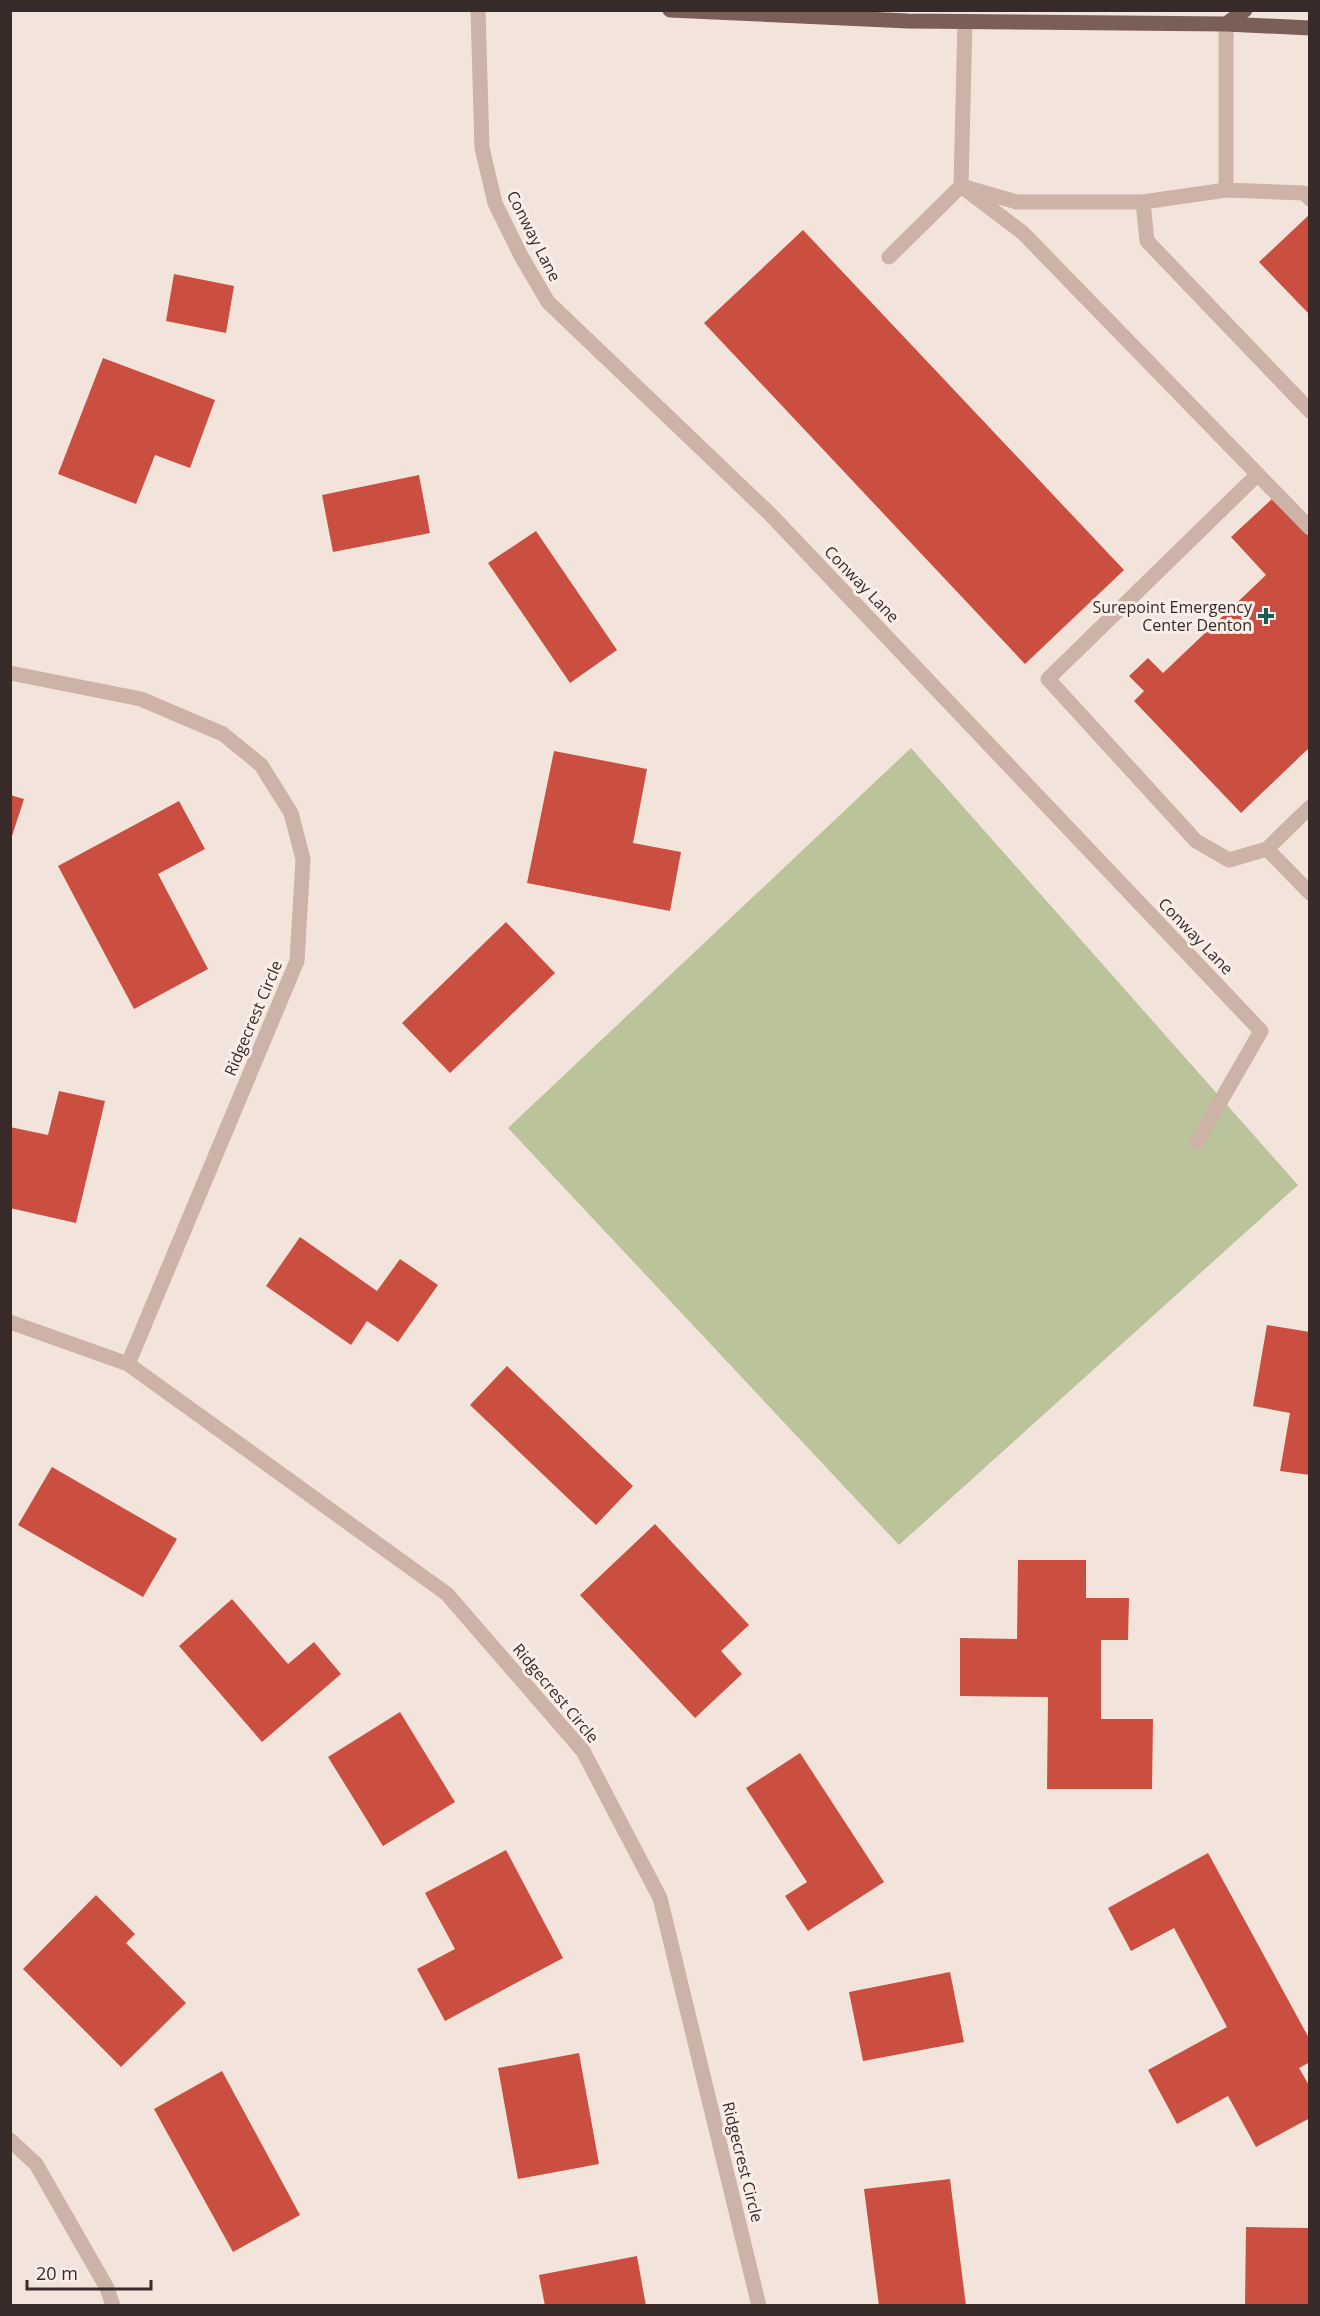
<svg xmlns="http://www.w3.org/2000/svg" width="1320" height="2316" font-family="'Open Sans',sans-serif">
  <rect width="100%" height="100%" fill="#f3e4db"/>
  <path fill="#bbc39a" d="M 911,748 L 1298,1185 L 899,1545 L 508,1128 Z"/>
  <path fill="#cb4f41" d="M 1310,214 L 1310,315 L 1259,262 Z
    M 803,230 L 1124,570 L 1025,664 L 704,323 Z
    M 174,274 L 234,286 L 226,333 L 166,321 Z
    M 103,358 L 215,400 L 190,468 L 155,455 L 136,504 L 58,474 Z
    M 419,475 L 430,533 L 333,552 L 322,495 Z
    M 1273,498 L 1310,535 L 1310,747 L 1241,813 L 1134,701 L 1144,691 L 1129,676 L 1148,658 L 1163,673 L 1266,575 L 1231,537 Z
    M 536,531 L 617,650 L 570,683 L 488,563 Z
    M 554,751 L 647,769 L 633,843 L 681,852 L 670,911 L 527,883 Z
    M 10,795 L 24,799 L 11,839 L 10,839 Z
    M 179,801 L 205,849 L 158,874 L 208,969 L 134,1009 L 58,866 Z
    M 506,922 L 555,973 L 450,1073 L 402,1023 Z
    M 59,1091 L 105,1101 L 76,1223 L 10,1208 L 10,1127 L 48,1135 Z
    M 300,1237 L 377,1291 L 400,1259 L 438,1285 L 398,1342 L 367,1321 L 351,1345 L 266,1286 Z
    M 1267,1325 L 1310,1332 L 1310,1475 L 1280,1471 L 1290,1413 L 1253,1406 Z
    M 507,1366 L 633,1486 L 596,1525 L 470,1405 Z
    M 52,1467 L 177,1539 L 143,1597 L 18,1525 Z
    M 655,1524 L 749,1625 L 721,1651 L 742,1674 L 695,1718 L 580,1595 Z
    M 1018,1560 L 1086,1560 L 1086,1598 L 1129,1598 L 1128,1640 L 1101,1640 L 1101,1719 L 1153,1719 L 1152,1789 L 1047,1789 L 1048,1697 L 960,1696 L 960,1638 L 1017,1639 Z
    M 232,1599 L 288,1664 L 314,1642 L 341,1674 L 262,1742 L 179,1646 Z
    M 400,1712 L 455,1802 L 383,1846 L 328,1757 Z
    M 800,1753 L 884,1882 L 808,1931 L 785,1896 L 807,1882 L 746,1788 Z
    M 506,1850 L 563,1958 L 445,2021 L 417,1969 L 455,1949 L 425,1893 Z
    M 1208,1853 L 1310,2040 L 1310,2062 L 1299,2068 L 1310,2087 L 1310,2118 L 1256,2147 L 1228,2096 L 1177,2124 L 1148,2070 L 1227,2027 L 1174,1928 L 1131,1951 L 1108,1908 Z
    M 96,1895 L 135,1934 L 126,1943 L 186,2003 L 121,2067 L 23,1969 Z
    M 950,1972 L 964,2042 L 863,2061 L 849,1992 Z
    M 579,2053 L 599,2164 L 518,2179 L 498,2068 Z
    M 222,2071 L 300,2215 L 233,2252 L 154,2109 Z
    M 950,2179 L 966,2306 L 879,2306 L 864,2189 Z
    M 1246,2227 L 1310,2228 L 1310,2306 L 1245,2306 Z
    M 637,2256 L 646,2306 L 545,2306 L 539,2275 Z"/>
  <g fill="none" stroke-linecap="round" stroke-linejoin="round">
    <path stroke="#ccb2a7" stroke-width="15" d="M 478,10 L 482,148 L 495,203 L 521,256 L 548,302 L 770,514 L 1261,1031 L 1197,1142
      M 965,21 L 961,186 L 1023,233 L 1310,528
      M 1226,24 L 1226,190
      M 1310,199 L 1304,193 L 1226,190 L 1143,202 L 1147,241 L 1310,411
      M 889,257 L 961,186 L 1017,202 L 1143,202
      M 1258,474 L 1048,679 L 1196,841 L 1229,860 L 1267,849
      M 10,673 L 141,699 L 223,734 L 261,765 L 291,813 L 303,859 L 297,961 L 128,1364
      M 1310,807 L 1267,849 L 1310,893
      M 10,1322 L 128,1364 L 447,1594 L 583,1751 L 660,1898 L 759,2306
      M 10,2140 L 36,2164 L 107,2288 L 113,2306"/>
    <path stroke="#7a5f58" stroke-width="15" d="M 670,10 L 908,21 L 1226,24 L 1310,28
      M 1226,24 L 1245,10"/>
  </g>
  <path fill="#1b5b56" stroke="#faefe8" stroke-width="2" d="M1263 607h6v6h6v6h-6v6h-6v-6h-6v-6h6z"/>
  <g text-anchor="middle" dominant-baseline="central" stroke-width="6" stroke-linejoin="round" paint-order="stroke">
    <g font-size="16" fill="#382a28" stroke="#faefe8">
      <text transform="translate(534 236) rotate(63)">Conway Lane</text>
      <text transform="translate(862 584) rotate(46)">Conway Lane</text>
      <text transform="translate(1196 936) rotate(46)">Conway Lane</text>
      <text transform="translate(253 1018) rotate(-67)">Ridgecrest Circle</text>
      <text transform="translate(556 1693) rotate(50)">Ridgecrest Circle</text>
      <text transform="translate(743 2162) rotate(76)">Ridgecrest Circle</text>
    </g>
    <g font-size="16" fill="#382a28" stroke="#faefe8" text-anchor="end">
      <text x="1252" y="607">Surepoint Emergency<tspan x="1252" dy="18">Center Denton</tspan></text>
    </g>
  </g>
  <rect width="1320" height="2316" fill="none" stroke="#382a28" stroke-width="24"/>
  <path d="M27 2280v9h124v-9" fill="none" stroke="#382a28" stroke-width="3"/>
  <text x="36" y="2280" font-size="18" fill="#382a28" stroke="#faefe8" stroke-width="4.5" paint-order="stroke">20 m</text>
</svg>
